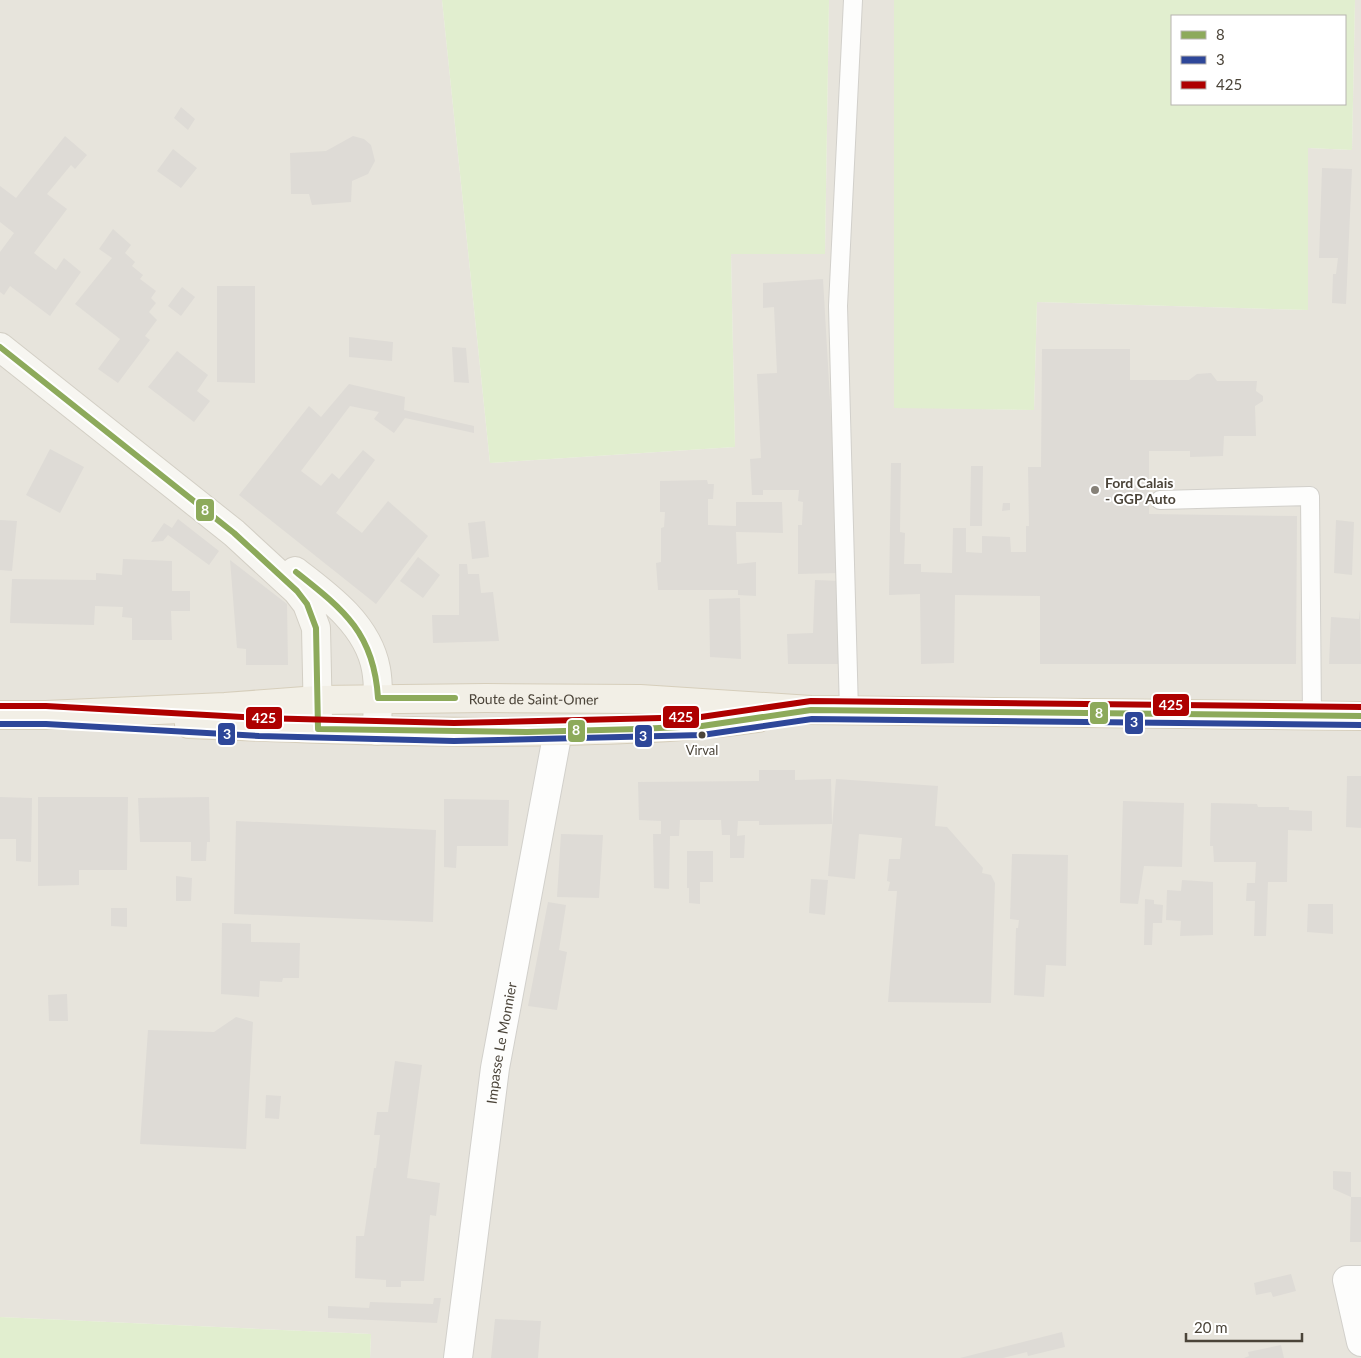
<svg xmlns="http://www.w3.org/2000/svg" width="1361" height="1358" font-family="Lato,sans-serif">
  <rect width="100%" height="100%" fill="#f4f2ee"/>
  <path fill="#e7e4dc" d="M 0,0 L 442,0 L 490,463 L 735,447 L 731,254 L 825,254 L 829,0 L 894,0 L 894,407 L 1034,410 L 1037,302 L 1308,310 L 1308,148 L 1352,150 L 1355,0 L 1361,0 L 1361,1358 L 370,1358 L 371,1334 L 0,1317 Z"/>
  <path fill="#e1eecf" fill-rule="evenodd" d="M 442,0 L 829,0 L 825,254 L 731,254 L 735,447 L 490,463 Z
    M 894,0 L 1355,0 L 1352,150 L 1308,148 L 1308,310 L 1037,302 L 1034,410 L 894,408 ZM 1345,16 L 1345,104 L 1172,104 L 1172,16 Z
    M 0,1317 L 371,1334 L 370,1358 L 0,1358 Z"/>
  <path fill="#dedbd6" d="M 181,107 L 195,119 L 188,130 L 174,118 Z
    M 65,136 L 87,155 L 75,169 L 71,165 L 47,194 L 67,209 L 34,253 L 56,270 L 64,258 L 81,272 L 50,316 L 10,286 L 4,295 L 0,292 L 0,252 L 14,233 L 0,222 L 0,186 L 16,198 Z
    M 353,136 L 364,139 L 371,145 L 375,161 L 368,174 L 352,181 L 351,202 L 312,205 L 309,194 L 291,194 L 290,153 L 326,151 Z
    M 173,149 L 197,168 L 181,188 L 157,171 Z
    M 1322,168 L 1352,169 L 1346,304 L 1332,303 L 1333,274 L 1336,274 L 1338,258 L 1319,258 Z
    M 113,229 L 131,245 L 125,253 L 135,262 L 132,266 L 143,275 L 140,279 L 156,291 L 151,298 L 156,303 L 149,312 L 157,320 L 145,336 L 150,340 L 118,383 L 98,369 L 120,339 L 75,304 L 112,258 L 99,249 Z
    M 823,279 L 840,573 L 798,574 L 798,525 L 802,525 L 803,502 L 798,501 L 799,490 L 763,490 L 763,495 L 752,495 L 750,459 L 761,458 L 757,374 L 777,373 L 774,307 L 763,308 L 763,283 Z
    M 217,286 L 255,286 L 255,383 L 217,382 Z
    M 182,287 L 195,297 L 181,316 L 168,306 Z
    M 349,337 L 393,342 L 392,361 L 349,357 Z
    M 452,347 L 466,348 L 469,383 L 454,382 Z
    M 1042,349 L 1130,349 L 1130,380 L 1189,380 L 1197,374 L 1211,373 L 1217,381 L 1257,381 L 1256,391 L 1263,396 L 1263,401 L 1255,406 L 1256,436 L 1224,436 L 1223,456 L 1190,457 L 1190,451 L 1149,451 L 1149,514 L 1297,516 L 1296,664 L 1040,664 L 1040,596 L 955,595 L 954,663 L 921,664 L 920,594 L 889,595 L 891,463 L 901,463 L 900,532 L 905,533 L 904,564 L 921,564 L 921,572 L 952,573 L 953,528 L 966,528 L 966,552 L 982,553 L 982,536 L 1010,537 L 1011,552 L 1026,552 L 1026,526 L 1029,526 L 1028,467 L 1041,467 Z
    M 177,351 L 208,375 L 197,391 L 210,401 L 194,422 L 148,387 Z
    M 349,384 L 405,397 L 404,410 L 474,426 L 474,433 L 405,418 L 394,433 L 374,419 L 379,412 L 350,406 L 301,471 L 321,486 L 332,473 L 339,479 L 363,450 L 375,460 L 336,513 L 362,533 L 388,501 L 428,536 L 376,604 L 239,495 L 309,406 L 321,417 Z
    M 50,449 L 84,467 L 60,513 L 26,495 Z
    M 971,466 L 983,466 L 982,526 L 970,526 Z
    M 707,480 L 708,484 L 714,484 L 713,499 L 708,499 L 708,525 L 736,526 L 736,502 L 782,502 L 783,533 L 736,532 L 737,564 L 756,562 L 756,596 L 738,595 L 738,590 L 658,590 L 656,563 L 661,562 L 661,528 L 664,527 L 665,512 L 660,512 L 660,481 Z
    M 1003,503 L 1010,503 L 1010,510 L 1002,511 Z
    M 178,519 L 219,551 L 209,565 L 168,535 L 163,541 L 151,542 L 164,523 L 172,528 Z
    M 0,520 L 17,521 L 12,571 L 0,570 Z
    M 1336,520 L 1354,522 L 1352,575 L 1334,573 Z
    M 485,521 L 489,557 L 472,559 L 468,523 Z
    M 418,557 L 440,575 L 423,598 L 400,581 Z
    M 123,559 L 172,561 L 172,591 L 190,591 L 190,611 L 171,611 L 172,640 L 132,640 L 132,618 L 122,617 L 123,607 L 95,606 L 94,625 L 10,623 L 12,579 L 96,580 L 96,573 L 122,575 Z
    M 230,560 L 287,604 L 288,665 L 246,665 L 246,649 L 237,648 Z
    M 459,564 L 467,564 L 468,574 L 479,574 L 481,593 L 493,592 L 499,641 L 433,643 L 432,615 L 459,615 Z
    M 815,580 L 841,581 L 839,664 L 788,664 L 787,634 L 813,633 Z
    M 740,598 L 741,659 L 710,657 L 709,599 Z
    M 1360,610 L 1361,664 L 1329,664 L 1331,617 L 1359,619 Z
    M 759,770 L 795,770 L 795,780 L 831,779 L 832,824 L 759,825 L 759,821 L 738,821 L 737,836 L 745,835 L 744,858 L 730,858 L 730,835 L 722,835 L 721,820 L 680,820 L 679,836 L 670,836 L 669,889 L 654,888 L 653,834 L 661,834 L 661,821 L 639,820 L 638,782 L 759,781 Z
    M 1347,776 L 1361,776 L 1361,828 L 1346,827 Z
    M 836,779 L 938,786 L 935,826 L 947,827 L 983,868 L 982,873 L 991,875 L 995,883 L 991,1003 L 888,1002 L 897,891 L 888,891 L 890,882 L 887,881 L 889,859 L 900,859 L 902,838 L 859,834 L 855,879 L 828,876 Z
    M 0,797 L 32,798 L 31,862 L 16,861 L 16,839 L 0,839 Z
    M 38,797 L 128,797 L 127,870 L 79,870 L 79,885 L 38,886 Z
    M 209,797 L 210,842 L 207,842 L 206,861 L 191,861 L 191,842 L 140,842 L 138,798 Z
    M 444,799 L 509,800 L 508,846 L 457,846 L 456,868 L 444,867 Z
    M 1123,801 L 1184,803 L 1182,867 L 1144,866 L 1138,904 L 1120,903 Z
    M 1211,803 L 1257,804 L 1258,807 L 1289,807 L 1289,810 L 1312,811 L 1312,831 L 1288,830 L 1287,882 L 1268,882 L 1266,936 L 1254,936 L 1255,901 L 1246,901 L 1247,883 L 1255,883 L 1256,862 L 1214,862 L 1213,846 L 1210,846 Z
    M 236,821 L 436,830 L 433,922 L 234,914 Z
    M 561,834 L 603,835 L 599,898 L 557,897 Z
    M 687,851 L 713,851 L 713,882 L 700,882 L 700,904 L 689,903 L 689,888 L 687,888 Z
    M 1012,854 L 1068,855 L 1066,966 L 1046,965 L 1044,997 L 1014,995 L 1016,928 L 1018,928 L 1019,920 L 1010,919 Z
    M 176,876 L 192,878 L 191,901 L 176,901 Z
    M 811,879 L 828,880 L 825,915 L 809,913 Z
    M 1182,880 L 1213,882 L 1213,935 L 1180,936 L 1181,921 L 1166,920 L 1167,890 L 1181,891 Z
    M 1145,899 L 1154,900 L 1154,904 L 1163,905 L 1162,923 L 1153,923 L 1152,945 L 1144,945 Z
    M 548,902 L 566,905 L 559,950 L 567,952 L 557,1010 L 528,1006 Z
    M 1308,904 L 1333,904 L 1333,934 L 1307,932 Z
    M 111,908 L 127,908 L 127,927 L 111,926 Z
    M 222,923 L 251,924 L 251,942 L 300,943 L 299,978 L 283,978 L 282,982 L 260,981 L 259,997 L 221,994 Z
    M 67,994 L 68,1021 L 49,1021 L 48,995 Z
    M 236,1017 L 253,1022 L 246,1149 L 140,1144 L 148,1030 L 214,1032 Z
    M 395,1061 L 422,1065 L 407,1178 L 440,1183 L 436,1216 L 430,1215 L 424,1281 L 401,1281 L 401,1287 L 386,1287 L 386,1280 L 355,1278 L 356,1236 L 364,1236 L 374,1168 L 376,1168 L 380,1135 L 374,1135 L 377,1112 L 388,1112 Z
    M 266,1095 L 281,1096 L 279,1119 L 265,1118 Z
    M 1333,1171 L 1351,1172 L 1351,1197 L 1333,1189 Z
    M 1351,1197 L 1361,1197 L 1361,1242 L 1350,1242 Z
    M 1291,1274 L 1296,1291 L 1273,1297 L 1271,1292 L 1256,1295 L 1254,1283 Z
    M 434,1298 L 441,1298 L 437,1323 L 328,1318 L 328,1306 L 369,1308 L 370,1302 L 433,1304 Z
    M 495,1319 L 541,1321 L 538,1358 L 491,1358 Z
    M 1062,1332 L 1065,1347 L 1028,1356 L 1027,1352 L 1003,1358 L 960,1358 Z
    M 1281,1345 L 1284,1358 L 1244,1358 L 1249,1356 L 1248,1352 Z"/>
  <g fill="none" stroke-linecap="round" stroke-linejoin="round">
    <g stroke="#d2d0cb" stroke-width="20">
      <path id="lane" d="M 1160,500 L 1310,496 L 1312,716
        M 849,711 L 838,306 L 853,0"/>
    </g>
    <g stroke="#d2d0cb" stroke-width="30">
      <g id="street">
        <path d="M 1361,1280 L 1347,1280 L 1361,1342"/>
        <path id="s1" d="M 458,1358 L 495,1068 L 558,731"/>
      </g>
    </g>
    <g stroke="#d3cfc5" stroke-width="30">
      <path id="secondary" d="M 0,347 L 234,533 L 297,591 L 307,604 L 316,628 L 318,722
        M 295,571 C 328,596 368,625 376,669 C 380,689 377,711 377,731"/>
    </g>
    <g stroke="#d6cebb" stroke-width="30">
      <g id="primary">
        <path id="s2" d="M 0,715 L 46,715 L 225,707 L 318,700 L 486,698 L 640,699 L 811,710 L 1361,716"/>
        <path d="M 189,724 C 313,729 437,734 561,731 C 627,729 692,728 758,718"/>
      </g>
    </g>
    <use href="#lane" stroke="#fdfdfc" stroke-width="18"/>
    <use href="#street" stroke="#fdfdfc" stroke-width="28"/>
    <use href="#secondary" stroke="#f7f6f1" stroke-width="28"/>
    <use href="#primary" stroke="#f2efe6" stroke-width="28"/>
    <g stroke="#fff" stroke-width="10">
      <path id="bus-1" d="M 0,347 L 234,533 L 297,591 L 307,604 L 316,628 L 318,729 L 527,732 L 638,729 L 702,726 L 811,710 L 1361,716
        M 296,572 C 344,610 374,633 378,698 L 455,698"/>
    </g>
    <g stroke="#fff" stroke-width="10">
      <path id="bus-2" d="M 0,724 L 46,724 L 259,736 L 454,741 L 702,735 L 812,719 L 1361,725"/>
    </g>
    <g stroke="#fff" stroke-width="10">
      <path id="bus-3" d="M 0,706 L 46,706 L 259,718 L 454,723 L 701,717 L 811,701 L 1361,707"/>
    </g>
    <use href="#bus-1" stroke="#8daa5b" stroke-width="6"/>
    <use href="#bus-2" stroke="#2e4799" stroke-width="6"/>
    <use href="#bus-3" stroke="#ae0000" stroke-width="6"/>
  </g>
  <circle fill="#868178" stroke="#fff" stroke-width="2" cx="1095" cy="490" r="5"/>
  <circle fill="#4b4439" stroke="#fff" stroke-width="2" cx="702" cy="735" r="4.5"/>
  <g text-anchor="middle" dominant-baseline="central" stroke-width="4" stroke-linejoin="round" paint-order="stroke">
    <g font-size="13" fill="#4b4439" stroke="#fff">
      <text x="702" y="750">Virval</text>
    </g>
    <g font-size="14" font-weight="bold" fill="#4b4439" stroke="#fff" text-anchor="start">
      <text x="1105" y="482">Ford Calais<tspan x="1105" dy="16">- GGP Auto</tspan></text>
    </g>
    <g font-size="14" fill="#4b4439" stroke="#fff">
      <text stroke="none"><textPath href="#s2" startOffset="534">Route de Saint-Omer</textPath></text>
      <text stroke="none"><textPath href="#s1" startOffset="318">Impasse Le Monnier</textPath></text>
    </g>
  </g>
  <g stroke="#fff" stroke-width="2">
    <rect x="195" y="498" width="20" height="24" rx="5" fill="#8daa5b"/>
    <rect x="1152" y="693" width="38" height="24" rx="5" fill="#ae0000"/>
    <rect x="1089" y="701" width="20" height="24" rx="5" fill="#8daa5b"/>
    <rect x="662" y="705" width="38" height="24" rx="5" fill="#ae0000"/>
    <rect x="245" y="706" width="38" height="24" rx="5" fill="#ae0000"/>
    <rect x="1124" y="711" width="20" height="24" rx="5" fill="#2e4799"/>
    <rect x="567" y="719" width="19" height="24" rx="5" fill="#8daa5b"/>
    <rect x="217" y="722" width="19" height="24" rx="5" fill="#2e4799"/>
    <rect x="634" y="724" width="19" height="24" rx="5" fill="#2e4799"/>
  </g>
  <g font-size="14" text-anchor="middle" font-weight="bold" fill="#fff">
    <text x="205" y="515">8</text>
    <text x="1171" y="710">425</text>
    <text x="1099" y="718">8</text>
    <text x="681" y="722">425</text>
    <text x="264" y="723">425</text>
    <text x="1134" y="727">3</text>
    <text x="576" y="735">8</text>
    <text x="227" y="739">3</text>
    <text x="643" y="741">3</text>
  </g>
  <rect x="1171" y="15" width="175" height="90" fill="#ffffff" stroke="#b7b4b0"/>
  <rect x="1181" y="31" width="25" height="8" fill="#8daa5b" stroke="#b7b4b0"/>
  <text x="1216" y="40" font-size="15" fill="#4b4439">8</text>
  <rect x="1181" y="56" width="25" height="8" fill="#2e4799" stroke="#b7b4b0"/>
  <text x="1216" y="65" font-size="15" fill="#4b4439">3</text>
  <rect x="1181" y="81" width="25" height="8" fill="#ae0000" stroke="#b7b4b0"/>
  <text x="1216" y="90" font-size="15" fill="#4b4439">425</text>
  <path d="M1186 1333v8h116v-8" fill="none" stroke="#4b4439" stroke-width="2.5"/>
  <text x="1194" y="1333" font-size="15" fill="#4b4439" stroke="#ffffff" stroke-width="4" paint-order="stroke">20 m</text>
</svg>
